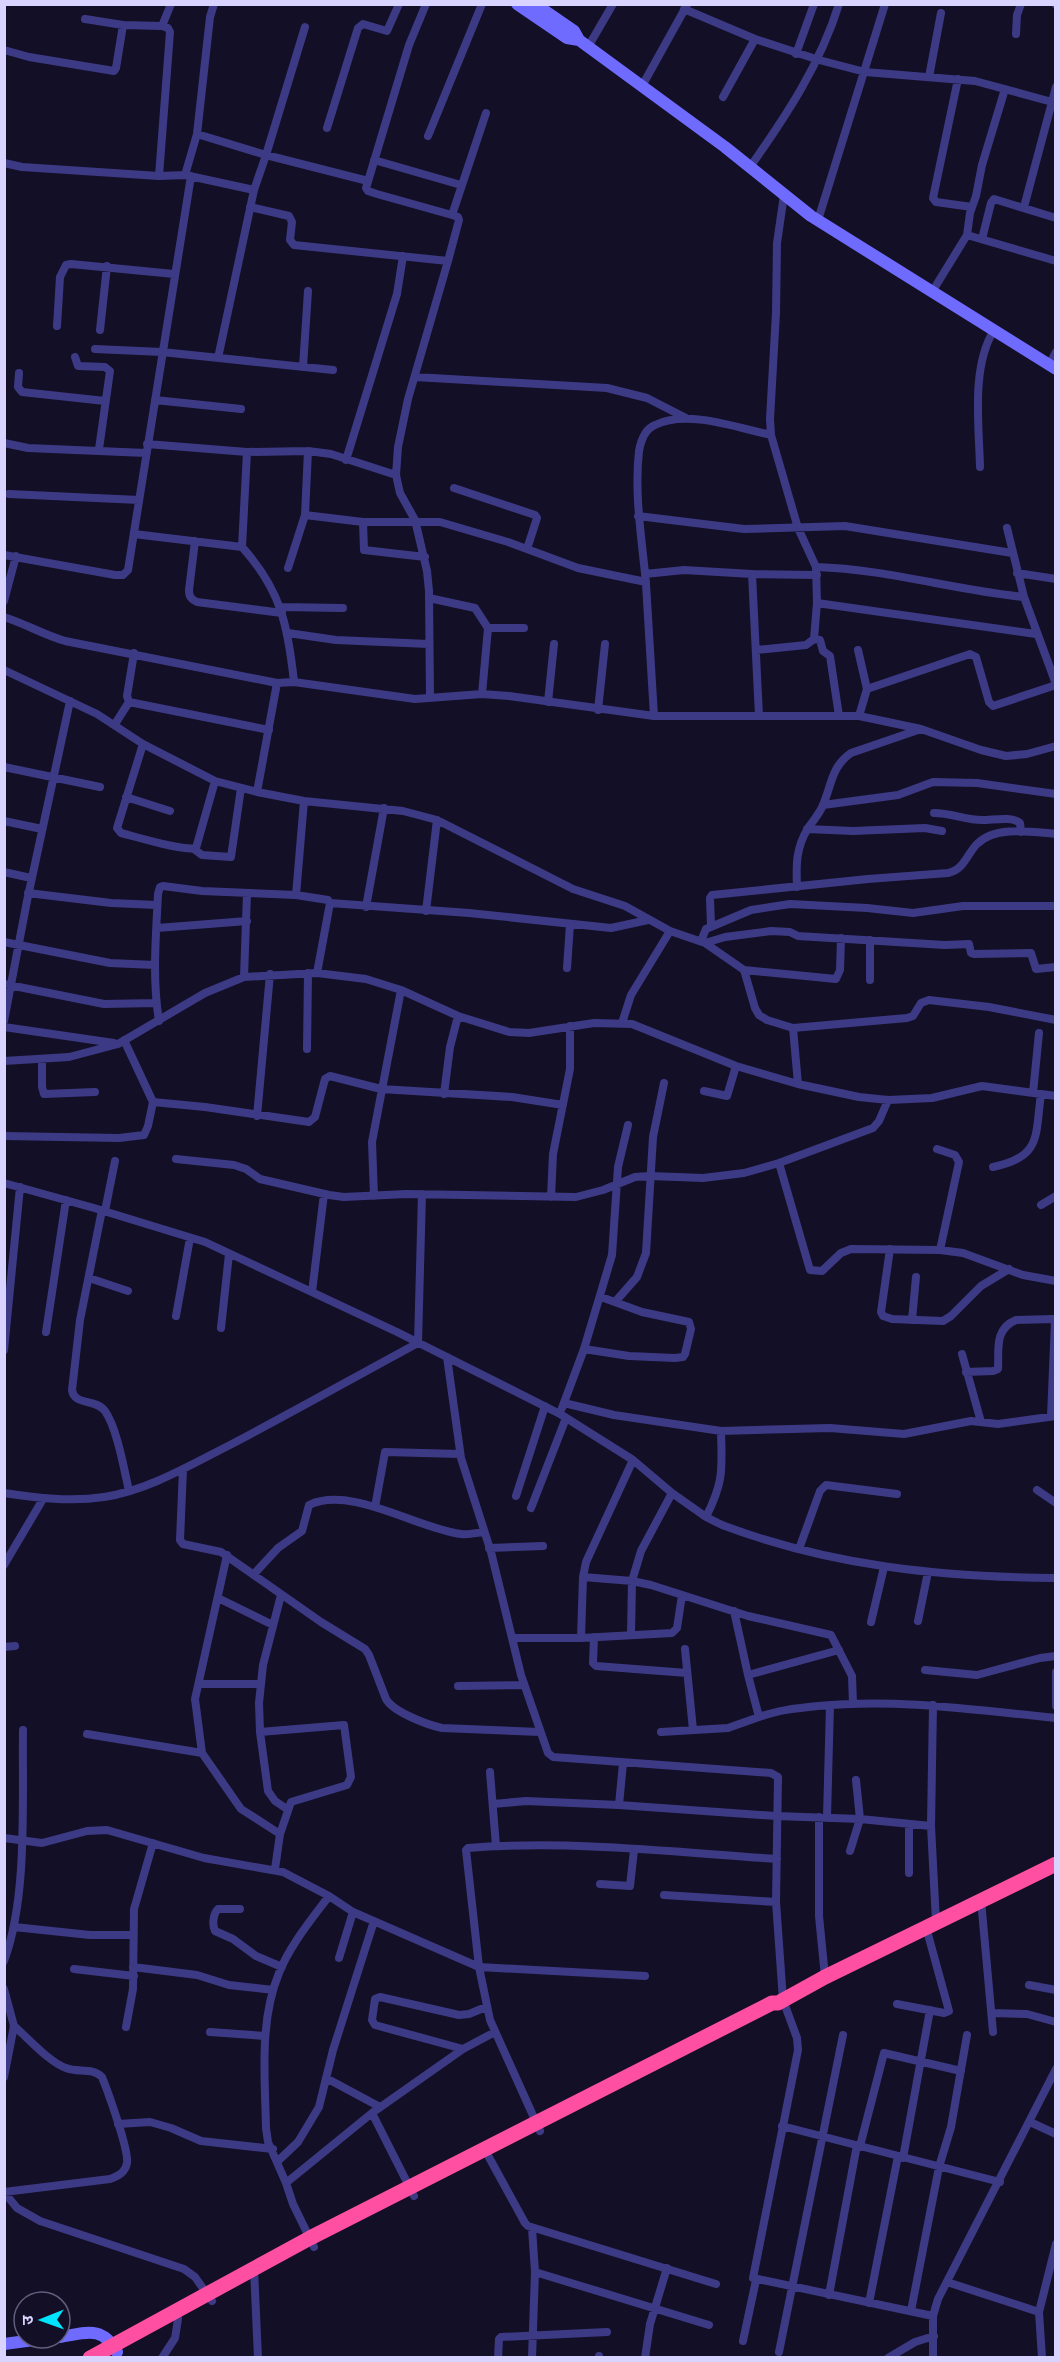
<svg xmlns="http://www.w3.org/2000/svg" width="1060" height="2362" font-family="'Source Sans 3','Noto Sans Devanagari',sans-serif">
  <rect width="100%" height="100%" fill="#130f26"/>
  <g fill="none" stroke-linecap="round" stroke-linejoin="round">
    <path stroke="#3d3a85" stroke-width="8" d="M 214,4 L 210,17 L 197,134 L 185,175 L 254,190
      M 426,4 L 409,45 L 366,188 L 368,191 L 377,194 L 452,215
      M 1055,4 L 1056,5
      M 684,9 L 755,39 L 819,60 L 865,72 L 975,81 L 1052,102
      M 85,19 L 123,25 L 162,26
      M 1016,34 L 1017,15 L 1021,4
      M 588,47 L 613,4
      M 4,50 L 29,57 L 114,71 L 116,68 L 123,25
      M 796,54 L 814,4
      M 929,77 L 941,13
      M 958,79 L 933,198 L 936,202 L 972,207
      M 642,86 L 687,5
      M 723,97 L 755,39
      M 327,128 L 358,28 L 363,24 L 387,31 L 399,4
      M 197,134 L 266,155 L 368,181
      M 428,136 L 482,4
      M 374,160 L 461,185
      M 4,163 L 22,167 L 159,176 L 185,175
      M 750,167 C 786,116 820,65 839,4
      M 159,176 L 170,32 L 168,28 L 162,26 L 171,4
      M 784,195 L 777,243 L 776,313 L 770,419 L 771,435 L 798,528 L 816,567 L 817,603 L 814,639 L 820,640 L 823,651 L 830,656 L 839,716
      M 250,207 L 289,216 L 292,222 L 290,240 L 294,245 L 448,261 L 459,220 L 458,217 L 452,215 L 486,113
      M 1024,207 L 1056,87
      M 818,220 L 885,4
      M 967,235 L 1056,261
      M 982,239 L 991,203 L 994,199 L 1056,218
      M 932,292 L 967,235 L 970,213 L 976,196 L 982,165 L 1005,89
      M 57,326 L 60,277 L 66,265 L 71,264 L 174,274
      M 100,330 L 107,266
      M 95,349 L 162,352 L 333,370
      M 75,357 L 78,366 L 105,367 L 110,371 L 99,449
      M 218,358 L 254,190 L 266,155 L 305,27
      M 1049,365 L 1056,352
      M 303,367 L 308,291
      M 19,373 L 18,387 L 22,392 L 105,401
      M 415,377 L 607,388 L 647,398 L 686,418
      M 155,400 L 241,409
      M 4,443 L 28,448 L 146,453
      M 147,444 L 247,452 L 308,451 L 331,454 L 396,475
      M 247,452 L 242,547 C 281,590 288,626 294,682
      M 346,460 L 397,294 L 403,256
      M 980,467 C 979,425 971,367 994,330
      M 454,488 L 535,515 L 537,518 L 527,549
      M 9,494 L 139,500
      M 305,515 L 363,522 L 440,522 L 508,542 L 578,568 L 646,582
      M 638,516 L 744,529 L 845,526 L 1012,553
      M 363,522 L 364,550 L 425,557
      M 1007,528 L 1024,597 L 1056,684
      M 134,534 L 242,547
      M 195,541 L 189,590 C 189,597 191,599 197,602 L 282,613
      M 4,555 L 115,575 L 123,575 L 128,570 L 191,176
      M 816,567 C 886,569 954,590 1024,597
      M 288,568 L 305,515 L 308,451
      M 1017,573 L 1056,579
      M 645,574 L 684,570 L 752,574
      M 429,598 L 475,608 L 488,628 L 524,628
      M 4,601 L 16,556
      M 817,603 L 1036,634
      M 280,607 L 343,608
      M 4,617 C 26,624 44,635 65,641 L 277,683 L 294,682 L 415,699 L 482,694 L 509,696 L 654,716 L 859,716 L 921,729 L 981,750 L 1006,756 L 1027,754 L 1056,746
      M 288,633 L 336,640 L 429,644
      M 756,650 L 806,645 L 814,639
      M 858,650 L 867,689 L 859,716
      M 4,670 L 97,714 L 143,744 L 215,781 L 257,792 L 304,801 L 403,811 L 437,820 L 573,889 L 625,906 L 670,931 L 705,943 L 744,970 L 755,1008 L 759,1015 L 767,1020 L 793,1028 L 907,1018 L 913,1016 L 921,1003 L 929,1000 L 989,1007 L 1056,1020
      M 867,689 L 970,654 L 976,657 L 989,702 L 993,706 L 1056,685
      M 482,694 L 488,628
      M 430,698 L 429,591 L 427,571 L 415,520 L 400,493 L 396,475 L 398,447 L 408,399 L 448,261
      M 129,702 L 269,730
      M 548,702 L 554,644
      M 598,710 L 605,644
      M 654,716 C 651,672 649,628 646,584 C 642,539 634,495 639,451 C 641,440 645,429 655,425 C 687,409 738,428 771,435
      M 759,716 L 752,574 L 817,575
      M 115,724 L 129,702 L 127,696 L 134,653
      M 143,744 L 117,828 L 121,833 C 137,837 182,851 196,848 L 215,781
      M 4,767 L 100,787
      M 257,792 L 277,683
      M 126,797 L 170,811
      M 823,805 L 898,795 L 933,782 L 977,783 L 1056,794
      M 934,813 C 951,813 966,820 982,820 C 994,820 1012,816 1020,823 L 1021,832
      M 4,821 L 42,829
      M 807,829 L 853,831 L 925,828 L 942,831
      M 194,849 L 202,855 L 231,857 L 241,788
      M 4,872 L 31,878
      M 797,887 C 796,864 796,848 808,828 C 813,821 820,813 823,805 C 832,784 831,767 851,753 L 921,729
      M 28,893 L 111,903 L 157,905
      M 296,895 L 304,801
      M 366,907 L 384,808
      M 426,911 L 437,820
      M 711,926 L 710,898 L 712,895 L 868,879 L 948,873 C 964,870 967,854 977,844 C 995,825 1033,832 1056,834
      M 157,928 L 247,921
      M 701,941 L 706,929 L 751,910 L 790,904 L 867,908 L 913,913 L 963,906 L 1056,906
      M 4,942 L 110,963 L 155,965
      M 705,943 L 725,937 L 771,931 L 790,932 L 798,936 L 945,945 L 969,944 L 971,953 L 974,954 L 1031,953 L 1036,969 L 1056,967
      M 567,968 L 570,924
      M 744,970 L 836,979 L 840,970 L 841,938
      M 317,973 L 330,903
      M 244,977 L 247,893
      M 870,980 L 870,940
      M 4,984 L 104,1004 L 156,1003
      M 4,1021 L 27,901 L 70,701
      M 159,1021 C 152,979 156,936 158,894 L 160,887 L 163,886 L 202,891 L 296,895 L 328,900 L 330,903 L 469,913 L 611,928 L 648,920
      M 622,1023 L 631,995 L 670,931
      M 4,1027 L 114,1043
      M 793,1028 L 798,1084
      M 307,1049 L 308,973
      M 42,1059 L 42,1087 L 44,1094 L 95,1092
      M 4,1061 L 69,1057 L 118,1044 L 205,993 L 244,977 L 317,973 L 366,979 L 401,990 L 458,1016 L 509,1032 L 529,1033 L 594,1023 L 632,1024 L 736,1066 L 798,1084 L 859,1097 L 888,1100 L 932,1098 L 982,1086 L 1056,1096
      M 704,1091 L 727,1096 L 736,1066
      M 1033,1093 L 1039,1033
      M 444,1094 L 450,1047 L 458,1016
      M 153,1102 L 205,1107 L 309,1122 L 315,1117 L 325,1079 L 330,1076 L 381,1089 L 512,1097 L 563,1105
      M 257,1116 L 270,974
      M 4,1136 L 119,1138 L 144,1135 L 148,1126 L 153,1102 L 124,1040
      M 937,1149 L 955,1155 L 959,1162 L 940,1250
      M 176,1159 L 234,1165 L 246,1169 L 260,1179 L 329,1195 L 344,1197 L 406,1194 L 576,1197 L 603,1190 L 635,1177 L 650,1176 L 703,1178 L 744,1173 L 779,1163 L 873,1128 L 879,1121 L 888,1100
      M 779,1163 L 810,1270 L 822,1271 L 841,1253 L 851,1249 L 940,1250 L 963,1253 L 1023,1275 L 1056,1281
      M 993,1167 C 1042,1157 1035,1136 1041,1094
      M 4,1183 L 94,1208 L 205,1242 L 397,1332 L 560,1414 L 633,1460 L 672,1493 L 706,1517 L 722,1525 C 831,1566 939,1577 1056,1578
      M 374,1196 L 372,1142 L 401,990
      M 551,1197 L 553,1154 L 570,1069 L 570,1026
      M 1041,1205 L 1056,1196
      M 102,1210 L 80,1320 L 72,1390 C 74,1406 96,1398 105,1411 C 117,1428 124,1469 129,1491
      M 105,1211 L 115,1161
      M 890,1249 L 881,1312 L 883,1316 L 892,1319 L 943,1321 L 951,1316 L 981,1286 L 1009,1269
      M 89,1278 L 128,1291
      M 312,1292 L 324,1194
      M 615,1302 L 637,1277 L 646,1253 L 653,1137 L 664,1083
      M 176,1316 L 190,1238
      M 912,1320 L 916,1277
      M 221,1328 L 229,1254
      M 46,1332 L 66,1200
      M 418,1343 L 422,1194
      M 584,1349 L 629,1356 L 675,1358 L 683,1357 L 685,1354 L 691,1329 L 689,1322 L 642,1312 L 601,1297
      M 4,1350 L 20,1187
      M 962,1354 L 981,1422
      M 447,1357 L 461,1458 L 491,1552 L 521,1675 L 548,1753 L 553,1757 L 771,1773 L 778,1777 L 776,1902 L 783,2000 L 797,2038 L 798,2050 L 753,2278 L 933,2316
      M 966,1372 L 993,1371 L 998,1369 C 999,1350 994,1329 1016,1320 L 1053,1319 L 1055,1322 L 1051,1416
      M 564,1403 L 614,1415 L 721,1431 L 830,1428 L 904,1434 L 971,1421 L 998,1424 L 1056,1416
      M 562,1408 L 584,1349 L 612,1255 L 618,1167 L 628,1125
      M 183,1469 L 180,1540 L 183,1544 L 221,1552 L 321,1622 L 365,1649 L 369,1655 L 386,1699 C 393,1712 428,1725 442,1728 L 540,1732
      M 1037,1490 L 1056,1503
      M 4,1493 C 37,1498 71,1502 104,1497 C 149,1490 190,1465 230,1445 C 293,1412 355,1377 418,1343
      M 516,1496 L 545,1406
      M 375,1507 L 385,1452 L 460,1454
      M 531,1508 L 566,1418
      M 706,1517 C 724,1481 722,1470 721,1431
      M 489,1548 L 543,1546
      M 799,1549 L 820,1491 L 826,1485 L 897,1494
      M 227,1555 L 195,1699 L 202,1753 L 241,1809 L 280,1834
      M 4,1565 L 43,1499
      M 254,1574 L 278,1548 L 302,1531 L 309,1505 C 351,1485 418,1529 461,1534 C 468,1535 476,1533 484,1532
      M 583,1577 L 632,1581 L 651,1585 L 748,1616 L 831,1635 L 852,1676 L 853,1704
      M 281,1595 L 263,1665 L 259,1703 L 260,1732 L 268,1791 L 275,1801 L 287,1809
      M 218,1598 L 273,1625
      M 734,1611 L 748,1675 L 759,1717 C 778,1710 798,1708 818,1706 C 897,1698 976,1710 1056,1718
      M 918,1621 L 928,1572
      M 871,1622 L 884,1567
      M 631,1635 L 632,1581 L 641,1551 L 672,1493
      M 594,1637 L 593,1663 L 596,1666 L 687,1673
      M 512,1638 L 581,1638 L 672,1633 L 677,1628 L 682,1595
      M 581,1638 L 583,1577 L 586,1562 L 633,1460
      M 4,1647 L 15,1646
      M 685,1649 L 693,1730
      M 925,1670 L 977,1675 L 1040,1658 L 1056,1656
      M 1056,1672 L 1056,1706
      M 748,1675 L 839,1650
      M 199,1684 L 260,1684
      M 458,1686 L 524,1685
      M 933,1705 L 931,1826 L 936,1922
      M 260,1732 L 344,1725 L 351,1777 L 347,1785 L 291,1802 L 280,1834 L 275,1869
      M 661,1732 L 728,1728 L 759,1717
      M 87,1734 L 202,1753
      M 490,1772 L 496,1846
      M 493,1804 L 526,1801 L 619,1805 L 776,1816 L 860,1819 L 931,1826
      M 619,1805 L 623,1763
      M 819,1817 L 819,1916 L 825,1977
      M 827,1817 L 830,1705
      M 4,1838 L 42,1843 L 87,1831 L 107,1830 L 204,1858 L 283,1872 L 329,1896 L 353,1912 L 479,1967 L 645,1976
      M 850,1851 L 860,1819 L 856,1780
      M 909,1873 L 909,1824
      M 600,1884 L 630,1886 L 634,1850
      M 664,1895 L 776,1902
      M 981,1900 L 993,2032
      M 240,1909 L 218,1909 C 213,1914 212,1925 215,1931 L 233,1939 L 256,1956 L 282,1967
      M 14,1927 L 90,1935 L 132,1935
      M 339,1958 L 353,1912
      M 4,1961 C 28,1897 22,1800 23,1730
      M 133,1967 L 197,1975 L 229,1985 L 273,1990
      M 74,1969 L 134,1976
      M 1029,1985 L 1056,1990
      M 4,1989 L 14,2026 L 4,2077
      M 897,2004 L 944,2013 L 949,2011 L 926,1927
      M 992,2013 L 1027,2014 L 1056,2022
      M 14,2026 C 28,2038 49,2062 66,2068 C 78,2073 92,2067 102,2077 C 108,2092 129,2150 127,2163 C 125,2173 118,2176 110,2179 L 4,2192 L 17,2208 L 40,2221 L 184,2269 L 195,2277 L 212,2301
      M 126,2027 L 133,1989 L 134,1909 L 153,1843
      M 210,2032 L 265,2036
      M 463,2049 L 375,2025 L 372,2020 L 375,1999 L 380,1997 L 459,2015 L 469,2014 L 486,2007
      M 326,2078 L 380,2107
      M 372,2113 L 414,2196
      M 1030,2122 L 1056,2134
      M 118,2124 L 150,2122 L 171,2128 L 201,2141 L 273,2149
      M 782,2126 L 1000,2182
      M 540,2131 L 490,2020 L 479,1967 L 466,1850 L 468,1848 C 571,1840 674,1852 777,1859
      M 860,2146 L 884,2053 L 961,2071
      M 485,2150 L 525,2223 L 528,2226 L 716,2284
      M 903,2158 L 930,2010
      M 278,2161 L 298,2142 L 319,2107 L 333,2050 L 374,1921
      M 286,2183 L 268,2142 L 266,2128 C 265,2078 259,2021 279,1973 C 290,1945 311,1920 329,1896
      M 532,2228 L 535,2272 L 532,2358
      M 314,2247 L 293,2204 L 286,2183 L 372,2113 L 463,2049 L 495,2032
      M 254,2269 L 258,2358
      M 535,2272 L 709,2325
      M 947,2282 L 1039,2312
      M 829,2295 L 857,2145
      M 869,2303 L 898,2156
      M 911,2311 L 939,2167 L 951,2127 L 967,2035
      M 743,2341 L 756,2280
      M 779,2352 L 843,2035
      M 162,2358 L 175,2338 L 178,2319
      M 498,2358 L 499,2339 L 501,2337 L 607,2332
      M 599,2358 L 599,2356
      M 645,2358 L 650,2324 L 667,2268
      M 888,2358 L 915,2342 L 934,2336
      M 933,2358 L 933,2316 L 938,2299 L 1056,2069
      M 1042,2358 L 1039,2312 L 1056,2244"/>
    <path stroke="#6f6bff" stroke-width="12" d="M 517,4 L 567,38 L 579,40
      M 535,4 L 574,31 L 579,40 L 725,147 L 811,216 L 1056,369
      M 60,2337 C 86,2333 102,2325 117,2352
      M 4,2344 L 49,2338"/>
    <path stroke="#ff4fa3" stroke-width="15" d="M 90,2358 L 310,2238 L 772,2003 L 778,2003 L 825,1977 L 1056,1864"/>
  </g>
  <rect width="1060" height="2362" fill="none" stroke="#d9d4ff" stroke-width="12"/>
  <g transform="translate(42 2320) rotate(269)"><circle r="28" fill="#130f26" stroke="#625e7d" stroke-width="1.5"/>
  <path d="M0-4.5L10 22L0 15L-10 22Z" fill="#00e5ff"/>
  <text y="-9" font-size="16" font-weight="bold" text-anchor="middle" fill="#d9d4ff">उ</text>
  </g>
</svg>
